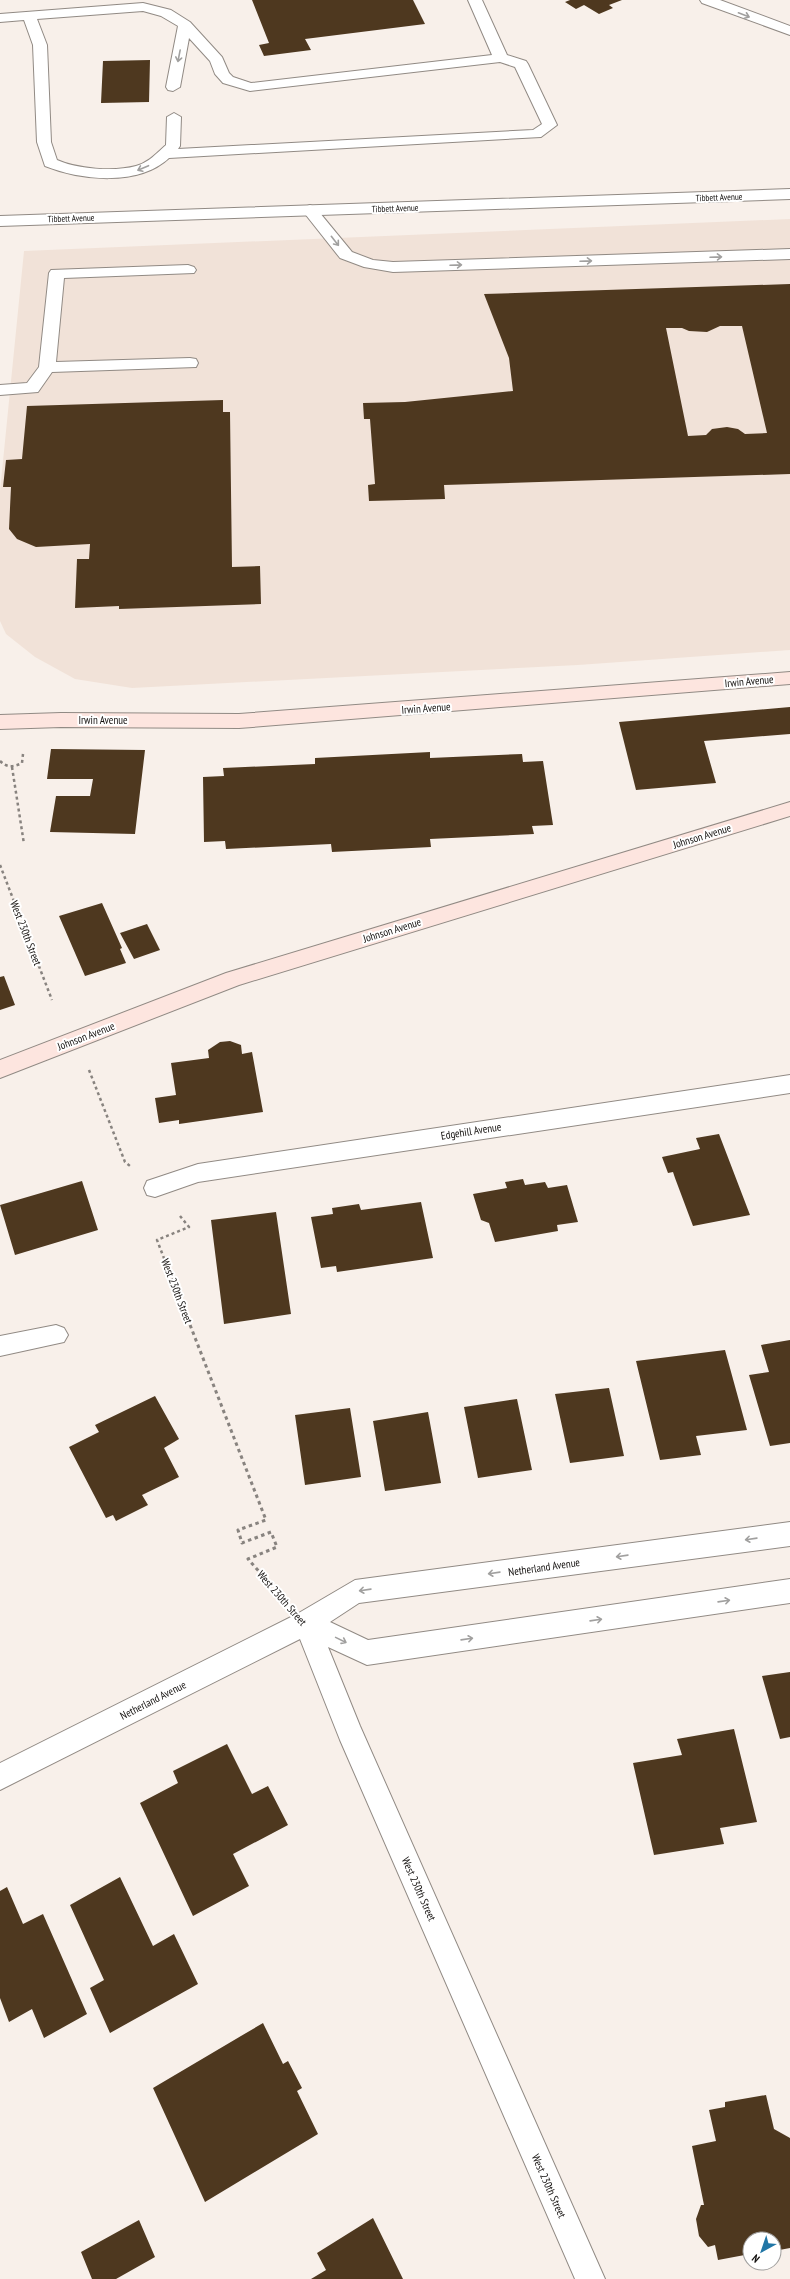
<svg xmlns="http://www.w3.org/2000/svg" width="790" height="2279" font-family="'PT Sans Narrow',sans-serif">
  <rect width="100%" height="100%" fill="#f8f0ea"/>
  <path fill="#f1e2d8" d="M 790,219 L 790,650 L 578,665 L 132,688 L 75,679 L 35,657 L 6,634 L 0,621 L 0,491 L 24,251 Z"/>
  <path fill="#4e381f" fill-rule="evenodd" d="M 252,0 L 413,0 L 425,24 L 305,39 L 311,50 L 264,56 L 259,45 L 269,43 Z
    M 570,0 L 622,0 L 609,5 L 613,8 L 599,14 L 584,5 L 576,9 L 565,2 Z
    M 150,60 L 149,102 L 101,103 L 103,61 Z
    M 790,284 L 790,474 L 444,485 L 445,499 L 369,501 L 368,485 L 375,484 L 370,419 L 364,419 L 363,403 L 405,402 L 513,391 L 509,358 L 484,294 ZM 720,326 L 742,326 L 767,433 L 745,434 L 738,429 L 727,427 L 712,429 L 706,435 L 688,436 L 666,328 L 682,328 L 689,331 L 707,332 Z
    M 223,400 L 223,412 L 230,412 L 232,567 L 260,566 L 261,604 L 119,609 L 119,606 L 75,608 L 77,559 L 89,559 L 90,544 L 36,547 L 17,539 L 9,529 L 11,487 L 3,487 L 6,460 L 22,459 L 27,406 Z
    M 790,707 L 790,734 L 704,741 L 716,783 L 636,790 L 619,722 Z
    M 51,749 L 145,750 L 135,834 L 50,832 L 56,796 L 90,796 L 93,779 L 47,779 Z
    M 430,752 L 430,758 L 522,754 L 523,762 L 543,761 L 553,825 L 532,826 L 534,834 L 430,839 L 431,847 L 332,852 L 331,844 L 226,849 L 225,841 L 204,842 L 203,777 L 224,776 L 223,768 L 315,764 L 315,758 Z
    M 102,903 L 122,948 L 120,949 L 126,963 L 85,976 L 59,916 Z
    M 147,924 L 160,950 L 134,959 L 120,933 Z
    M 4,976 L 15,1005 L 0,1010 L 0,977 Z
    M 230,1041 L 241,1045 L 242,1054 L 252,1052 L 263,1112 L 179,1124 L 179,1120 L 159,1123 L 155,1098 L 176,1095 L 171,1063 L 209,1058 L 208,1050 L 220,1042 Z
    M 719,1134 L 750,1215 L 693,1226 L 675,1178 L 673,1172 L 668,1173 L 662,1157 L 700,1149 L 696,1138 Z
    M 523,1179 L 525,1185 L 545,1182 L 548,1188 L 567,1185 L 578,1222 L 557,1225 L 558,1231 L 495,1242 L 489,1223 L 481,1220 L 473,1194 L 507,1188 L 505,1182 Z
    M 82,1181 L 98,1230 L 15,1255 L 0,1205 Z
    M 421,1202 L 433,1258 L 337,1272 L 336,1266 L 321,1268 L 311,1217 L 333,1214 L 332,1208 L 359,1204 L 361,1210 Z
    M 276,1212 L 291,1314 L 224,1324 L 211,1220 Z
    M 790,1340 L 790,1443 L 770,1446 L 749,1375 L 769,1372 L 761,1345 Z
    M 725,1350 L 747,1430 L 696,1436 L 701,1455 L 660,1460 L 636,1361 Z
    M 609,1388 L 624,1456 L 570,1463 L 555,1394 Z
    M 155,1396 L 179,1439 L 164,1448 L 179,1477 L 142,1495 L 148,1505 L 116,1521 L 113,1515 L 106,1518 L 69,1447 L 99,1432 L 95,1425 Z
    M 517,1399 L 532,1470 L 478,1478 L 464,1407 Z
    M 350,1408 L 361,1477 L 305,1485 L 295,1415 Z
    M 428,1412 L 441,1483 L 385,1491 L 373,1421 Z
    M 790,1672 L 790,1737 L 780,1739 L 762,1676 Z
    M 734,1729 L 757,1822 L 720,1828 L 724,1844 L 654,1855 L 633,1763 L 682,1755 L 677,1739 Z
    M 227,1744 L 252,1794 L 268,1786 L 288,1825 L 233,1854 L 249,1886 L 193,1916 L 140,1803 L 178,1783 L 173,1771 Z
    M 120,1877 L 153,1946 L 174,1934 L 198,1984 L 110,2033 L 90,1988 L 104,1980 L 70,1905 Z
    M 7,1887 L 23,1924 L 43,1914 L 87,2014 L 44,2038 L 32,2009 L 9,2022 L 0,1998 L 0,1891 Z
    M 263,2023 L 283,2064 L 288,2061 L 302,2088 L 297,2091 L 318,2134 L 205,2202 L 153,2088 Z
    M 766,2095 L 774,2129 L 790,2138 L 790,2248 L 774,2251 L 774,2239 L 750,2239 L 750,2254 L 718,2260 L 715,2245 L 708,2247 L 699,2236 L 696,2219 L 701,2205 L 704,2205 L 692,2146 L 716,2141 L 709,2110 L 725,2107 L 725,2102 Z
    M 373,2218 L 403,2279 L 311,2279 L 326,2270 L 317,2253 Z
    M 139,2220 L 155,2257 L 116,2279 L 92,2279 L 81,2252 Z"/>
  <g fill="none" stroke-linecap="round" stroke-linejoin="round">
    <g stroke="#918a84" stroke-width="2">
      <path id="lane" d="M 468,0 L 482,0 L 507,55 L 526,61 L 528,64 L 557,125 L 541,137 L 169,158 C 138,187 80,180 45,166 L 37,142 L 33,45 L 24,20 L 0,22 L 0,14 L 143,3 L 171,10 L 190,22 L 222,57 L 229,73 L 233,77 L 251,83 L 492,55 ZM 143,11 L 161,16 L 178,26 L 166,87 L 168,90 L 173,91 L 180,87 L 189,38 L 210,61 L 215,74 L 223,83 L 250,91 L 500,62 L 515,67 L 542,124 L 533,130 L 178,149 L 180,146 L 181,117 L 174,113 L 167,117 L 166,145 C 157,153 148,163 136,166 C 114,172 77,169 57,160 L 51,142 L 47,45 L 37,19 Z
        M 310,205 L 315,207 L 352,252 L 373,260 L 393,262 L 790,249 L 790,259 L 393,272 L 364,267 L 340,258 L 302,210 L 305,207 Z
        M 188,265 L 194,267 L 196,270 L 194,273 L 64,278 L 56,362 L 190,358 L 196,359 L 198,363 L 196,367 L 52,372 L 38,392 L 0,395 L 0,385 L 27,383 L 39,367 L 49,273 L 51,270 Z
        M 56,1325 L 64,1328 L 68,1335 L 64,1342 L 0,1356 L 0,1336 Z"/>
    </g>
    <g stroke="#918a84" stroke-width="2">
      <path id="street" d="M 700,0 L 720,0 L 790,26 L 790,35 L 702,3 Z
        M 790,189 L 790,199 L 0,226 L 0,216 Z
        M 790,1075 L 790,1093 L 198,1182 L 155,1197 L 147,1195 L 144,1188 L 147,1181 L 198,1164 Z
        M 790,1522 L 790,1546 L 359,1603 L 330,1622 L 368,1640 L 790,1579 L 790,1603 L 367,1665 L 328,1647 L 360,1726 L 605,2279 L 575,2279 L 340,1740 L 300,1639 L 0,1790 L 0,1763 L 297,1614 L 355,1580 Z"/>
    </g>
    <g stroke="#918a84" stroke-width="2">
      <path id="secondary" d="M 790,672 L 790,684 L 239,728 L 61,727 L 0,729 L 0,715 L 61,713 L 239,714 Z
        M 790,802 L 790,816 L 239,985 L 0,1078 L 0,1060 L 226,973 Z"/>
    </g>
    <path stroke="#88837f" stroke-width="2.5" stroke-dasharray="3 3" stroke-linecap="butt" d="M 0,761 C 7,768 14,767 22,763 L 23,754
      M 12,767 L 24,844
      M 0,865 L 52,1000
      M 89,1070 L 125,1162 L 130,1166
      M 180,1216 L 189,1227 L 157,1240 L 185,1313"/>
    <path stroke="#88837f" stroke-width="3" stroke-dasharray="3.5 3.5" stroke-linecap="butt" d="M 185,1312 L 266,1520 L 238,1530 L 242,1543 L 271,1532 L 277,1547 L 248,1559 L 280,1595"/>
    <use href="#lane" fill="#fff" fill-rule="evenodd"/>
    <use href="#street" fill="#fff" fill-rule="evenodd"/>
    <use href="#secondary" fill="#fde5df" fill-rule="evenodd"/>
  </g>
  <defs><path id="oneway-shaft" d="M-6 0H5M1.5-3L5.5 0L1.5 3" fill="none" stroke-width="1.6" stroke-linecap="round" stroke-linejoin="round"/></defs>
  <g stroke="#a1a09f">
    <use href="#oneway-shaft" transform="translate(744 15) rotate(21)"/>
    <use href="#oneway-shaft" transform="translate(179 56) rotate(101)"/>
    <use href="#oneway-shaft" transform="translate(143 168) rotate(157)"/>
    <use href="#oneway-shaft" transform="translate(335 241) rotate(52)"/>
    <use href="#oneway-shaft" transform="translate(716 257) rotate(-2)"/>
    <use href="#oneway-shaft" transform="translate(586 261) rotate(-2)"/>
    <use href="#oneway-shaft" transform="translate(456 265) rotate(-2)"/>
    <use href="#oneway-shaft" transform="translate(751 1539) rotate(172)"/>
    <use href="#oneway-shaft" transform="translate(622 1556) rotate(172)"/>
    <use href="#oneway-shaft" transform="translate(494 1573) rotate(172)"/>
    <use href="#oneway-shaft" transform="translate(365 1590) rotate(172)"/>
    <use href="#oneway-shaft" transform="translate(724 1601) rotate(-8)"/>
    <use href="#oneway-shaft" transform="translate(596 1620) rotate(-8)"/>
    <use href="#oneway-shaft" transform="translate(467 1639) rotate(-8)"/>
    <use href="#oneway-shaft" transform="translate(341 1640) rotate(26)"/>
  </g>
  <g text-anchor="middle" dominant-baseline="central" stroke-width="4" stroke-linejoin="round" paint-order="stroke">
    <g font-size="9" fill="#14110f" stroke="#fff">
      <text transform="translate(719 197) rotate(-2)">Tibbett Avenue</text>
      <text transform="translate(395 208) rotate(-2)">Tibbett Avenue</text>
      <text transform="translate(71 218) rotate(-2)">Tibbett Avenue</text>
    </g>
    <g font-size="11" fill="#14110f" stroke="#fff">
      <text transform="translate(749 681) rotate(-5)">Irwin Avenue</text>
      <text transform="translate(426 708) rotate(-4)">Irwin Avenue</text>
      <text x="103" y="720">Irwin Avenue</text>
      <text transform="translate(702 836) rotate(-17)">Johnson Avenue</text>
      <text transform="translate(392 930) rotate(-17)">Johnson Avenue</text>
      <text transform="translate(26 933) rotate(69)">West 230th Street</text>
      <text transform="translate(86 1036) rotate(-21)">Johnson Avenue</text>
      <text transform="translate(471 1131) rotate(-9)">Edgehill Avenue</text>
      <text transform="translate(177 1291) rotate(69)">West 230th Street</text>
      <text transform="translate(544 1567) rotate(-8)">Netherland Avenue</text>
      <text transform="translate(282 1598) rotate(49)">West 230th Street</text>
      <text transform="translate(153 1700) rotate(-27)">Netherland Avenue</text>
      <text transform="translate(419 1889) rotate(66)">West 230th Street</text>
      <text transform="translate(549 2186) rotate(66)">West 230th Street</text>
    </g>
  </g>
  <g transform="translate(762 2251) rotate(220)"><circle r="19" fill="#ffffff" stroke="#a1a09f"/>
  <path d="M0-3L7 15L0 10L-7 15Z" fill="#2176a6"/>
  <text y="-6" font-size="11" font-weight="bold" text-anchor="middle" fill="#14110f">N</text>
  </g>
</svg>
